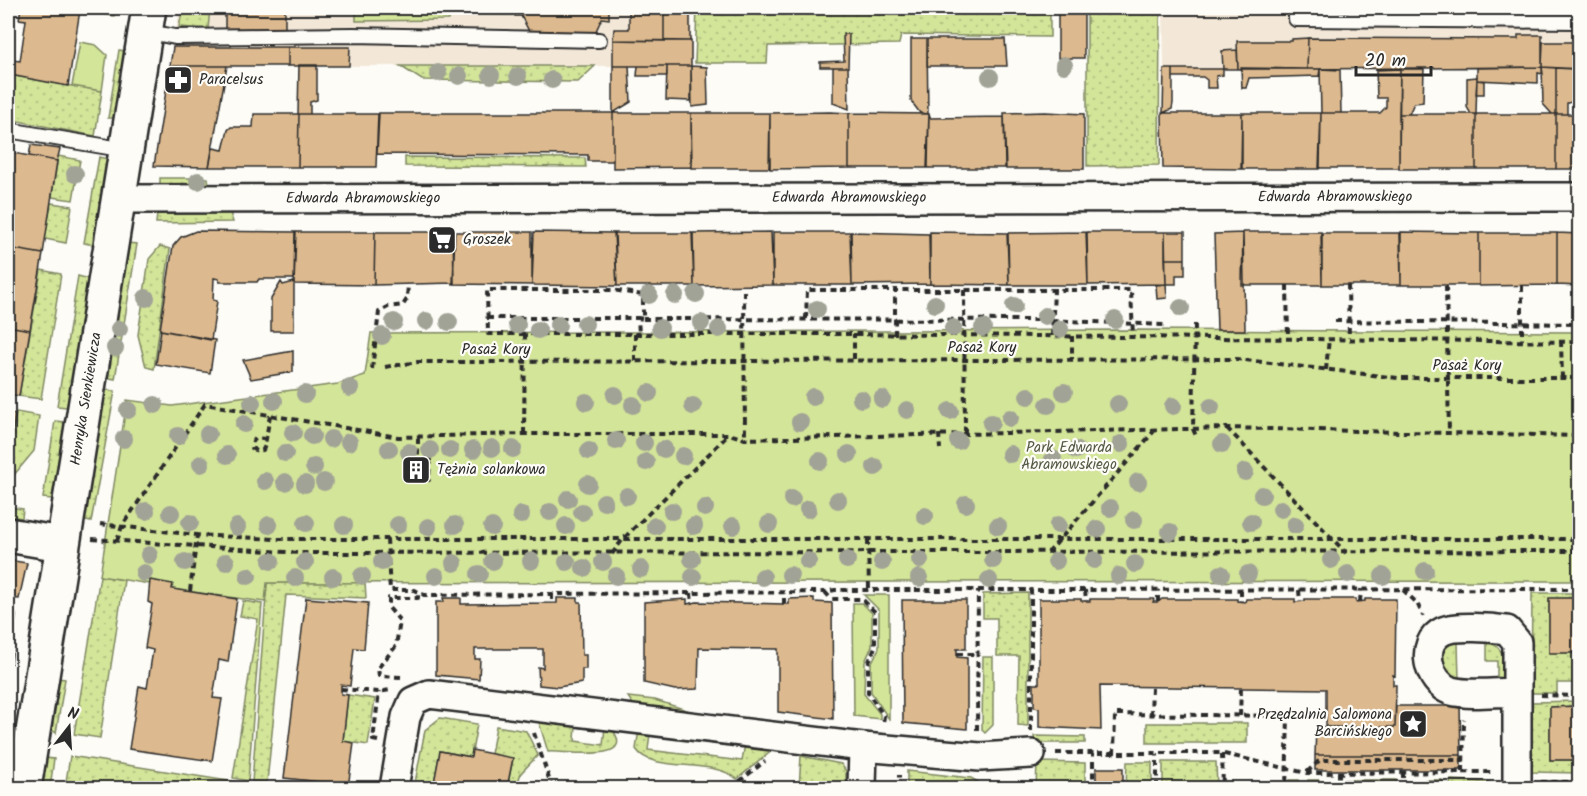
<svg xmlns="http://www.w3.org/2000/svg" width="1587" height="796" font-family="Kalam,sans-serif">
  <defs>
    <pattern id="grass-dots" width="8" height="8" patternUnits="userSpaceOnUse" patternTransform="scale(1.5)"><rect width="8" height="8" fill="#d3e599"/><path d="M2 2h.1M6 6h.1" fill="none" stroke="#b5c584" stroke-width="1.8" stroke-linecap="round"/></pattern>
  </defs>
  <rect width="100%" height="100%" fill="#fdfcf7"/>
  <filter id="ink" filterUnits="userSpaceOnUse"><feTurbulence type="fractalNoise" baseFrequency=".0167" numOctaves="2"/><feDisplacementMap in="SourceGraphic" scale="12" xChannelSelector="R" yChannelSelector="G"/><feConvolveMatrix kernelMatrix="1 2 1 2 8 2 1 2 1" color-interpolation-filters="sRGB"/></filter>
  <g filter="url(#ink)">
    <path fill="#f3e8d8" d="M 180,8 L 692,8 L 691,66 L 349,66 L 350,47 L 173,47 Z
      M 1163,8 L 1579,8 L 1579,68 L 1164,69 Z"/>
    <path fill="url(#grass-dots)" stroke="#7f8862" stroke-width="1.5" d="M 65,8 L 116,8 L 114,16 Z
      M 183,8 L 210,8 L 208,29 L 179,27 Z
      M 469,8 L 512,8 L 512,15 L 468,14 Z
      M 697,8 L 1050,8 L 1050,37 L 901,35 L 899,44 L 768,46 L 767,63 L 695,63 Z
      M 1087,8 L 1160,8 L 1159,165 L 1087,166 Z
      M 119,50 L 126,51 L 115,118 L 108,118 Z
      M 400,66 L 595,66 L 578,82 L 422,80 Z
      M 8,75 L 102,91 L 95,136 L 8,119 Z
      M 58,156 L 80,160 L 73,200 L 52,197 Z
      M 99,157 L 108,159 L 94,245 L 84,243 Z
      M 405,157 L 585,158 L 586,167 L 405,166 Z
      M 160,178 L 208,178 L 209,184 L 160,184 Z
      M 51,203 L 72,206 L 66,243 L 45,239 Z
      M 230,213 L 233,222 L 156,223 L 157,214 Z
      M 127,243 L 137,244 L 115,379 L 110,378 L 107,374 Z
      M 160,246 L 170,249 L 154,369 L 146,367 L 138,335 L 149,259 Z
      M 41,270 L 61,274 L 41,399 L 19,396 Z
      M 78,276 L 89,279 L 67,407 L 57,406 Z
      M 107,390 L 115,391 L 91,522 L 81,520 L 104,392 Z
      M 16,412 L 39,416 L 34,451 L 8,482 Z
      M 55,421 L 65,422 L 52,499 L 43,498 Z
      M 8,507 L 23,509 L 22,518 L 8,516 Z
      M 100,576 L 124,580 L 100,738 L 74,734 Z
      M 365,582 L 366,598 L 286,595 L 267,782 L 252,782 L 267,583 Z
      M 1028,593 L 1028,726 L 1018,725 L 1019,656 L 997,656 L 997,618 L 983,618 L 983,594 Z
      M 1532,593 L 1579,593 L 1579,598 L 1549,599 L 1549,652 L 1579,653 L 1579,693 L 1578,683 L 1557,683 L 1557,693 L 1531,693 Z
      M 243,601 L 262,604 L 248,781 L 233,778 L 258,619 L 240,616 Z
      M 1458,643 L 1459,680 L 1447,675 L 1441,655 L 1449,644 Z
      M 1487,643 C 1506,644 1504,665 1503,679 L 1497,680 L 1497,661 L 1487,661 Z
      M 983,657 L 993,657 L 993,725 L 985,733 L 982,730 Z
      M 57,678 L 65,679 L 56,733 L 49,728 Z
      M 348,695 L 375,699 L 368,745 L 343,741 Z
      M 1579,701 L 1579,706 L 1550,707 L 1550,760 L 1579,760 L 1579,773 L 1532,772 L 1532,702 Z
      M 440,718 L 477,724 L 471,757 L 440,751 L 433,788 L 414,788 L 425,730 Z
      M 538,719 L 576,723 L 575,741 L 603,745 L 605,728 L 612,729 C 639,765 561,750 548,752 Z
      M 1147,723 L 1247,723 L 1247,743 L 1147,743 Z
      M 496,726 L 526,731 L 538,755 L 521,773 L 516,788 L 507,788 L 513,759 L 491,754 Z
      M 643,732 L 650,733 L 648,750 L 742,761 L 745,744 L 773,750 L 737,779 C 711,757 652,774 636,749 L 638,736 Z
      M 1034,736 L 1085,737 L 1085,743 L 1035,743 Z
      M 70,756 L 273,788 L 65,788 Z
      M 801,756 L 841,764 L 846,771 L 846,788 L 799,788 Z
      M 46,758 L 54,759 L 50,788 L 41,788 Z
      M 1037,762 L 1085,763 L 1085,788 L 1036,788 Z
      M 1127,762 L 1152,762 L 1152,788 L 1126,788 Z
      M 1163,762 L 1216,762 L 1217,788 L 1205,788 L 1205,784 L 1187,784 L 1187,788 L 1163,788 Z
      M 907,771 L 971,778 L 978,782 L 979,788 L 907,784 Z
      M 1290,780 L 1299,780 L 1300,785 L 1308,785 L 1308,780 L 1319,780 L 1319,788 L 1290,788 Z
      M 1345,780 L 1396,780 L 1396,788 L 1345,788 Z
      M 1425,780 L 1442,780 L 1443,784 L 1450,784 L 1451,780 L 1489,782 L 1489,788 L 1409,788 L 1409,782 L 1425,785 Z"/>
    <path fill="#d3e599" stroke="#7f8862" stroke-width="1.5" d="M 356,8 L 469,8 L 468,14 L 454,14 L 448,20 L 356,21 Z
      M 80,42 L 96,45 L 107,55 L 102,91 L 72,86 Z
      M 1134,330 L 1579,332 L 1579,581 L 267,583 L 265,602 L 172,589 L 172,584 L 150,584 L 100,576 L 127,400 L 172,406 L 338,384 L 365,375 L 371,333 Z
      M 864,595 L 889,595 L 889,719 L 871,692 L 871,664 L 879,648 L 879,610 Z
      M 853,603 L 862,603 L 872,613 L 872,646 L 865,662 L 864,694 L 880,714 L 880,719 L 854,716 Z
      M 628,697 L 655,700 L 696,713 L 635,707 Z"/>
    <path fill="#dcb98e" stroke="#2b2b2b" stroke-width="1.5" d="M 21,8 L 65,8 L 80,10 L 68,86 L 10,75 L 12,60 L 20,61 L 26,20 L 19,19 Z
      M 225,8 L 285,8 L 285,29 L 225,30 Z
      M 515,8 L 609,8 L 609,19 L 602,18 L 594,35 L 529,31 L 521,16 L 515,16 Z
      M 629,8 L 664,8 L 664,41 L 613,40 L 614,29 L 629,29 Z
      M 664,8 L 690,8 L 690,41 L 664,41 Z
      M 1058,8 L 1084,8 L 1084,58 L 1058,58 Z
      M 1332,8 L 1580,8 L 1580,13 L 1332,12 Z
      M 843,34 L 849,34 L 848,67 L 820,67 L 820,62 L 844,61 Z
      M 1518,35 L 1542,35 L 1542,67 L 1307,69 L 1308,38 L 1518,39 Z
      M 1308,38 L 1307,69 L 1238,69 L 1237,41 L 1292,41 L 1292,39 Z
      M 911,39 L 927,39 L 928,114 L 920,113 L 911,101 Z
      M 927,39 L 1005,39 L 1007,66 L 927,66 Z
      M 613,40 L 691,41 L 691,66 L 613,66 Z
      M 1543,42 L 1580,42 L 1580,69 L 1542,67 Z
      M 173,47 L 288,47 L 288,66 L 170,66 Z
      M 288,47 L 350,47 L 349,66 L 288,66 Z
      M 1237,50 L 1238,69 L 1223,69 L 1222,51 Z
      M 299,65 L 317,65 L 317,100 L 310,102 L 310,114 L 298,114 Z
      M 170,66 L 227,66 L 209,167 L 154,166 Z
      M 613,66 L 629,66 L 631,102 L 613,113 Z
      M 638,66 L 667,66 L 667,76 L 637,76 Z
      M 667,66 L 691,66 L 691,101 L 666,100 Z
      M 691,66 L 707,67 L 708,105 L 692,107 Z
      M 833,67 L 848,67 L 849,109 L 833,103 Z
      M 1542,67 L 1543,74 L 1538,73 L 1538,83 L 1477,80 L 1477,68 Z
      M 1542,67 L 1556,68 L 1556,114 L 1552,114 L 1543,104 Z
      M 1241,68 L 1307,69 L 1320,69 L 1319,76 L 1249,78 L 1246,88 L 1242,88 Z
      M 1556,68 L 1573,69 L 1572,102 L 1567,103 L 1567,114 L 1556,114 Z
      M 1164,69 L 1173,69 L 1173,103 L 1172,109 L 1163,113 Z
      M 1173,69 L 1223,69 L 1223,75 L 1216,76 L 1217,88 L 1207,88 L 1207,80 L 1203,77 L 1173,77 Z
      M 1320,69 L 1340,70 L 1341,113 L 1321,113 Z
      M 1400,69 L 1399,168 L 1320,168 L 1321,113 L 1380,113 L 1386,107 L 1386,98 L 1377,98 L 1376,70 Z
      M 1400,69 L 1424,69 L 1423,102 L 1414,103 L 1409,114 L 1399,114 Z
      M 1477,77 L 1476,114 L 1471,114 L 1467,107 L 1467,78 Z
      M 1477,80 L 1484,81 L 1484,94 L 1476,94 Z
      M 830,112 L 849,113 L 849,168 L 770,169 L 770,113 Z
      M 1045,112 L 1084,114 L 1084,169 L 1006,169 L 1004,113 Z
      M 379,113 L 613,113 L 613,161 L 588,161 L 588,155 L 377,154 Z
      M 613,113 L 691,113 L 691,167 L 613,168 Z
      M 691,113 L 770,113 L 769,168 L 692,168 Z
      M 849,113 L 929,114 L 927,168 L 849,168 Z
      M 1162,113 L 1242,113 L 1241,169 L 1163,168 Z
      M 1242,113 L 1321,113 L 1319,169 L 1242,169 Z
      M 254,114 L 299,114 L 298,167 L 209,167 L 213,148 L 223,150 L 228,130 L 231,127 L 253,127 Z
      M 299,114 L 378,114 L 376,167 L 298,167 Z
      M 929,114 L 930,118 L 1004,117 L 1005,168 L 928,168 Z
      M 1399,114 L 1476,114 L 1476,169 L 1399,169 Z
      M 1476,114 L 1556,114 L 1556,169 L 1476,169 Z
      M 1556,114 L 1580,114 L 1580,169 L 1556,169 Z
      M 31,145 L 60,149 L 57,161 L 29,156 Z
      M 8,152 L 57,161 L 43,254 L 8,248 Z
      M 196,231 L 295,232 L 294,279 L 259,279 L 257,282 L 219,282 L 219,279 L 214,278 L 213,300 L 217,301 L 211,340 L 160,330 L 173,246 L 181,237 Z
      M 296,232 L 375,232 L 374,285 L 294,284 Z
      M 375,232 L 453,232 L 454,283 L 374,285 Z
      M 455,232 L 532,232 L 532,285 L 453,284 Z
      M 534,232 L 614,233 L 617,286 L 532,285 Z
      M 771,232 L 773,285 L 694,286 L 693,233 Z
      M 773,232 L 850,232 L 852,285 L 773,285 Z
      M 851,232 L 929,234 L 930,284 L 852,285 Z
      M 930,232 L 1007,233 L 1009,285 L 930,284 Z
      M 1086,232 L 1088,285 L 1009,285 L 1008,233 Z
      M 1087,232 L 1165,232 L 1166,284 L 1088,285 Z
      M 1165,232 L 1185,232 L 1185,259 L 1165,259 Z
      M 1243,232 L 1321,232 L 1322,285 L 1242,285 Z
      M 1401,232 L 1479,233 L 1479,285 L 1401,285 Z
      M 615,233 L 692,233 L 694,286 L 617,286 Z
      M 1243,233 L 1245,330 L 1217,330 L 1214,234 Z
      M 1322,233 L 1400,233 L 1401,285 L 1322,285 Z
      M 1479,233 L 1557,233 L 1557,285 L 1479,286 Z
      M 1557,233 L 1580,234 L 1580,286 L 1557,285 Z
      M 8,248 L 43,254 L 30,330 L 8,326 Z
      M 1165,259 L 1185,259 L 1185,275 L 1176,275 L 1176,284 L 1166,284 Z
      M 281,282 L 283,285 L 294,282 L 294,331 L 271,331 L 271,299 Z
      M 1166,284 L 1167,298 L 1157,299 L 1156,285 Z
      M 8,326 L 30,330 L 19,396 L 8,394 Z
      M 161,330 L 215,340 L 210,373 L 156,364 Z
      M 293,351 L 293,372 L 251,379 L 243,360 Z
      M 8,413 L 15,414 L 8,470 Z
      M 410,466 L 423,466 L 423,474 L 410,473 Z
      M 8,560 L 27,563 L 19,599 L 8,598 Z
      M 150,580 L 173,584 L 172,589 L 237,599 L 228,662 L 219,660 L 213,698 L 222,699 L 212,761 L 129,749 L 139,686 L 147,688 L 153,650 L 145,648 L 152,604 L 148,602 Z
      M 306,598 L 368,603 L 364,649 L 354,648 L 350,686 L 341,685 L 341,694 L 348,695 L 343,741 L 354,743 L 348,788 L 329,788 L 330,783 L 284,778 Z
      M 443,598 L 461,598 L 461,604 L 557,603 L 557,598 L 578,598 L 578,602 L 581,602 L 582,655 L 586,655 L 586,669 L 582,669 L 582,683 L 558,687 L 539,685 L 538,667 L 543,668 L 543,649 L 475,649 L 475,659 L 480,659 L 479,679 L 436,675 L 436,602 L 444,602 Z
      M 814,598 L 814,602 L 832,603 L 833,719 L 778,712 L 778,649 L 699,648 L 698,689 L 675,690 L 644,683 L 644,602 L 687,599 L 687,604 L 697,602 L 784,604 L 789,604 L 789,599 Z
      M 1549,598 L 1580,598 L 1580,653 L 1549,653 Z
      M 1039,599 L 1081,599 L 1081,601 L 1090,601 L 1090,599 L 1154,599 L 1153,602 L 1158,602 L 1162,599 L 1237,599 L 1237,601 L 1245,602 L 1246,599 L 1295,599 L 1295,602 L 1305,601 L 1305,599 L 1356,599 L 1356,602 L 1365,601 L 1365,599 L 1396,599 L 1395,676 L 1393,675 L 1393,685 L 1396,685 L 1395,727 L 1326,727 L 1326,689 L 1100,686 L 1101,730 L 1039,727 L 1039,708 L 1034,707 L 1034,684 L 1039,684 Z
      M 902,600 L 966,600 L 966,649 L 957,649 L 957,657 L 967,658 L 967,729 L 903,723 Z
      M 8,614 L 16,615 L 11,664 L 8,663 Z
      M 1396,706 L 1460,706 L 1461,755 L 1315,755 L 1316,727 L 1395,727 Z
      M 1580,706 L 1580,760 L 1550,760 L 1550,707 Z
      M 472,750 L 513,758 L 507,788 L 433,788 L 440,751 L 471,757 Z
      M 1315,755 L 1461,755 L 1461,770 L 1315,770 Z
      M 1096,768 L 1123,768 L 1123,788 L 1096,788 Z
      M 907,784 L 965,788 L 907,788 Z
      M 1187,784 L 1205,784 L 1205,788 L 1187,788 Z"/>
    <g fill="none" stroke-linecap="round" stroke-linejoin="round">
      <g stroke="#2b2b2b" stroke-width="18">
        <path id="service" d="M 1296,8 L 1296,19 L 1580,21
          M 145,31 L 175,37 L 353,35 L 599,40
          M 8,130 L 126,150"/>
      </g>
      <g stroke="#2b2b2b" stroke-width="32">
        <g id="minor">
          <path id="s1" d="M 119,199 L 1580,197"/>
          <path d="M 1516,692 C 1496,692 1470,696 1451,691 C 1428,683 1418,643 1443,631 C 1455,625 1493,628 1507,630 L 1517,642 L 1517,788"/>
          <path d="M 394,788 L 406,717 L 413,701 L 429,694 L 863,747 L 980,757 L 1031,754"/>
          <path d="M 862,788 L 863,747"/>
        </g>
      </g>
      <g stroke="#2b2b2b" stroke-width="38">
        <g id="tertiary">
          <path d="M 8,535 L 61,544"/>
          <path id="s2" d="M 24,788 L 149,8"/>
        </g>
      </g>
      <path stroke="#2b2b2b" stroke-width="4" stroke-dasharray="6 4.5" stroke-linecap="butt" d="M 1287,285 L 1288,337
        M 1348,285 L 1349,338
        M 1446,286 L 1449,432
        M 1522,286 L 1522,340
        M 964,290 L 965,432
        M 744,291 L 745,439
        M 487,318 L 638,318
        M 643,319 L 1045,320 L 1164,325
        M 806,319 L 807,290 L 895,290
        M 1335,321 L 1580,324
        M 1195,324 L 1193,429 L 1196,436
        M 525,334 L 488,334 L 487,290 L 612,290 L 643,295 L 643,319 L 638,318 L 639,334
        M 635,334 L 635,361
        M 895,335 L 895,290 L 1054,290
        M 1052,336 L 1054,290 L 1131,290 L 1133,336
        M 1072,336 L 1072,359
        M 1561,341 L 1562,378
        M 854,359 L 854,334
        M 385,367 L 418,362 L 475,362 L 1237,359 L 1398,378 L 1580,378
        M 372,369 L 379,312 L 388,307 L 403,305 L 407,299 L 408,284
        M 1326,370 L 1329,338
        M 1227,428 L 1346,553
        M 524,434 L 525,334 L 854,334 L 1580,342
        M 939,434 L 940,449
        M 266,439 L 256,438 L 252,443 L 252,448 L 257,451 L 263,450 L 265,445 L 270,415
        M 418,460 L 430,460 L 429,480 L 405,479 L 405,459 L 418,460 L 418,437
        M 100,524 L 197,535 L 275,539 L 1580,539
        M 92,539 L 300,553 L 1580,551
        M 387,539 L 390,590 L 415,590 L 424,595 L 825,592 L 835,590 L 1031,590
        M 868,540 L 869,590
        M 117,541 L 122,526 L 205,404 L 398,437 L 524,434 L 729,434 L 745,439 L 1227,428 L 1580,436
        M 1048,553 L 1155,430
        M 612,554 L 623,539 L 728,435
        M 1085,590 L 1086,601
        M 1241,590 L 1241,602
        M 1299,590 L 1300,602
        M 1403,590 L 1417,603 L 1423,616
        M 190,591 L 197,535
        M 825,592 L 831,599 L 862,599 L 875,612 L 875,647 L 868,664 L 868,693 L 884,716 L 883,723
        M 691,593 L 692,604
        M 552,594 L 552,603
        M 1158,602 L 1158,590
        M 1360,602 L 1361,589
        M 784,604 L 784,593
        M 957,654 L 978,654
        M 401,677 L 379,676 L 378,668 L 396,646 L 400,621 L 389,608 L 389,598 L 418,598 L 418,592
        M 341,689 L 379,692 L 390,690
        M 1541,695 L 1580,696
        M 1151,715 L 1152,687
        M 1240,716 L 1241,687
        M 977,730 L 978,590
        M 1031,731 L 1031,590 L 1580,589
        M 534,733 L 552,788
        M 378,741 L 373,740 L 379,692
        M 1056,753 L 1220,753 L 1306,773 L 1493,772
        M 1114,754 L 1115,714 L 1288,716 L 1286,788
        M 1222,754 L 1223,788
        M 1307,772 L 1320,760 L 1464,760
        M 1403,772 L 1403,788
        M 1463,772 L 1464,719
        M 1541,782 L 1580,782
        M 731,788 L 765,761
        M 899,788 L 899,775
        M 1030,788 L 1030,780
        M 1093,788 L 1093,754
        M 1157,788 L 1157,754
        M 1339,788 L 1339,772"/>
      <use href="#service" stroke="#fdfcf7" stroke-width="14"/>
      <use href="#minor" stroke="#fdfcf7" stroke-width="27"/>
      <use href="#tertiary" stroke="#fdfcf7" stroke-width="33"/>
    </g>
    <g fill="#a1a396">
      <circle cx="1064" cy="65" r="9"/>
      <circle cx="438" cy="73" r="9"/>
      <circle cx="491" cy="75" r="9"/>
      <circle cx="459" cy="76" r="9"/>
      <circle cx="518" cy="76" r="9"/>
      <circle cx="990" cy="77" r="9"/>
      <circle cx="552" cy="80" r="9"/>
      <circle cx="75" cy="174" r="9"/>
      <circle cx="198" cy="181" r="9"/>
      <circle cx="696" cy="294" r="9"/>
      <circle cx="649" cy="295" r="9"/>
      <circle cx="675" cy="295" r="9"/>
      <circle cx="146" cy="298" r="9"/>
      <circle cx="935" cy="304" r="9"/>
      <circle cx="1014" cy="306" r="9"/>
      <circle cx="1181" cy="308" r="9"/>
      <circle cx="817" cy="309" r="9"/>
      <circle cx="1045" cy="316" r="9"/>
      <circle cx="1115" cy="320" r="9"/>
      <circle cx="426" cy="321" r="9"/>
      <circle cx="394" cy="322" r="9"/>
      <circle cx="449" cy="322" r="9"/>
      <circle cx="701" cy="323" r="9"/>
      <circle cx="585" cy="324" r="9"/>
      <circle cx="517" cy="325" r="9"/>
      <circle cx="558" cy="325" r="9"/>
      <circle cx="660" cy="328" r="9"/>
      <circle cx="953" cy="328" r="9"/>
      <circle cx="983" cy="328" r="9"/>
      <circle cx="119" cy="329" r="9"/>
      <circle cx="719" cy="329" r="9"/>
      <circle cx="1060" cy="329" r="9"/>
      <circle cx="538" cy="330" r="9"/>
      <circle cx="382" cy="336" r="9"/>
      <circle cx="115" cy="348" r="9"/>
      <circle cx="350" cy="388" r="9"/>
      <circle cx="1064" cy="392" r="9"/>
      <circle cx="649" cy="393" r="9"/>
      <circle cx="305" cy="394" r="9"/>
      <circle cx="615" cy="395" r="9"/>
      <circle cx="1028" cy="396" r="9"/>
      <circle cx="813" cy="397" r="9"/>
      <circle cx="861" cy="399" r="9"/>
      <circle cx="882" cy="399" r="9"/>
      <circle cx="274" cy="401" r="9"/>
      <circle cx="586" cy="402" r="9"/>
      <circle cx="252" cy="403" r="9"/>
      <circle cx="1118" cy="404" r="9"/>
      <circle cx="155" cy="405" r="9"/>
      <circle cx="633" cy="405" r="9"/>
      <circle cx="1048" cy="405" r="9"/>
      <circle cx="693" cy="406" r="9"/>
      <circle cx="1173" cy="406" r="9"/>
      <circle cx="1211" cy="407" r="9"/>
      <circle cx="128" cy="410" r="9"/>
      <circle cx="907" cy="410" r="9"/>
      <circle cx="950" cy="411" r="9"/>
      <circle cx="1010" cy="418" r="9"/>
      <circle cx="800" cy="422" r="9"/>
      <circle cx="991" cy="423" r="9"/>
      <circle cx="244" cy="424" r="9"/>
      <circle cx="293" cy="433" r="9"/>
      <circle cx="208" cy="434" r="9"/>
      <circle cx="178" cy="436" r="9"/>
      <circle cx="312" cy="436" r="9"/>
      <circle cx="124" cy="439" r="9"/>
      <circle cx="331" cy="439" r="9"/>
      <circle cx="616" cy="441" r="9"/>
      <circle cx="958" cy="441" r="9"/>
      <circle cx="349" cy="442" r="9"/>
      <circle cx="644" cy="443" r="9"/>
      <circle cx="1121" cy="444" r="9"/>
      <circle cx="1222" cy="444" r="9"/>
      <circle cx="492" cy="448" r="9"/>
      <circle cx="389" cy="449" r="9"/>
      <circle cx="513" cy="449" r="9"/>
      <circle cx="664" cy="449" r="9"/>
      <circle cx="430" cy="450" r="9"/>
      <circle cx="450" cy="450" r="9"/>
      <circle cx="473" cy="450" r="9"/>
      <circle cx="1076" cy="450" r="9"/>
      <circle cx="589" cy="451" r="9"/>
      <circle cx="409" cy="452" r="9"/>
      <circle cx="285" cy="453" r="9"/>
      <circle cx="849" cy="454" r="9"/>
      <circle cx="1010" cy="454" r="9"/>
      <circle cx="227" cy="455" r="9"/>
      <circle cx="683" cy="456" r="9"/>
      <circle cx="1053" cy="459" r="9"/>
      <circle cx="820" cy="461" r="9"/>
      <circle cx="646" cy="462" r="9"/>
      <circle cx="201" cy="464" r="9"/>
      <circle cx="314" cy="467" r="9"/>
      <circle cx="875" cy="467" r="9"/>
      <circle cx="1245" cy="472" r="9"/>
      <circle cx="265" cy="481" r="9"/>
      <circle cx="285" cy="482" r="9"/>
      <circle cx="324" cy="482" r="9"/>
      <circle cx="1138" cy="482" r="9"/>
      <circle cx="305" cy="484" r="9"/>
      <circle cx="588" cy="484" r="9"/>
      <circle cx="1262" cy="495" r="9"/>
      <circle cx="627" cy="496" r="9"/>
      <circle cx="568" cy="499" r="9"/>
      <circle cx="792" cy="499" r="9"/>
      <circle cx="838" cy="500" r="9"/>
      <circle cx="604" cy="502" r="9"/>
      <circle cx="966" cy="504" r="9"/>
      <circle cx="705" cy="508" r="9"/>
      <circle cx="1110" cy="508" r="9"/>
      <circle cx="808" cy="509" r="9"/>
      <circle cx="1281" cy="509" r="9"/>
      <circle cx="146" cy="511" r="9"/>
      <circle cx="672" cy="511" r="9"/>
      <circle cx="550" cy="512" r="9"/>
      <circle cx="582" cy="512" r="9"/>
      <circle cx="171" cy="513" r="9"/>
      <circle cx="521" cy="515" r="9"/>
      <circle cx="925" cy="516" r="9"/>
      <circle cx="1134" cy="520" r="9"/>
      <circle cx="1251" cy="522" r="9"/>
      <circle cx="190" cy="523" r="9"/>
      <circle cx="306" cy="523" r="9"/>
      <circle cx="769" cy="524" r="9"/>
      <circle cx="269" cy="525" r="9"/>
      <circle cx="344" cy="525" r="9"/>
      <circle cx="398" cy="525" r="9"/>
      <circle cx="455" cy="525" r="9"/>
      <circle cx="1058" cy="525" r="9"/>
      <circle cx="1295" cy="525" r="9"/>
      <circle cx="566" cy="526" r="9"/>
      <circle cx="655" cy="526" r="9"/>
      <circle cx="694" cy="526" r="9"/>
      <circle cx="733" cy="526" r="9"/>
      <circle cx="998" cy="526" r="9"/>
      <circle cx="237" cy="527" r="9"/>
      <circle cx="428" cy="527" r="9"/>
      <circle cx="492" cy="527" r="9"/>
      <circle cx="1097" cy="529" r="9"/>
      <circle cx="1170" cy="532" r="9"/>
      <circle cx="149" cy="555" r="9"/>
      <circle cx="692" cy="559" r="9"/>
      <circle cx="847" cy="560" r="9"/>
      <circle cx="920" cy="560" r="9"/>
      <circle cx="993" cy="560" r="9"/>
      <circle cx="1094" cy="560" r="9"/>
      <circle cx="1331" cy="560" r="9"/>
      <circle cx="271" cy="561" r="9"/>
      <circle cx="493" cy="561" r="9"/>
      <circle cx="531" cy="561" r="9"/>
      <circle cx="808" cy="561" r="9"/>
      <circle cx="1056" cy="561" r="9"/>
      <circle cx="185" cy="562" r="9"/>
      <circle cx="226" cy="562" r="9"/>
      <circle cx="305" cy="562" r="9"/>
      <circle cx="382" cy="562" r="9"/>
      <circle cx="567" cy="562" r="9"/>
      <circle cx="603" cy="562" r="9"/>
      <circle cx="882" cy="562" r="9"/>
      <circle cx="454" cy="563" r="9"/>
      <circle cx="1135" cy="564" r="9"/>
      <circle cx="584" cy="568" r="9"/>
      <circle cx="641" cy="569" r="9"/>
      <circle cx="1425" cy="571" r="9"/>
      <circle cx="144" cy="573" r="9"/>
      <circle cx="479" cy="574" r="9"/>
      <circle cx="1221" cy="574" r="9"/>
      <circle cx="1248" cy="574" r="9"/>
      <circle cx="1348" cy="574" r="9"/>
      <circle cx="790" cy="575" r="9"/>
      <circle cx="248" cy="576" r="9"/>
      <circle cx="362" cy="576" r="9"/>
      <circle cx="436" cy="576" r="9"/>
      <circle cx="616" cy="576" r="9"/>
      <circle cx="1119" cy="576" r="9"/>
      <circle cx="1383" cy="576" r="9"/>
      <circle cx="333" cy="577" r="9"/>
      <circle cx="693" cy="577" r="9"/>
      <circle cx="763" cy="577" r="9"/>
      <circle cx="295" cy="578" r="9"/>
      <circle cx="919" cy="578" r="9"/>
      <circle cx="989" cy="580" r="9"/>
    </g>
  </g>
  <defs>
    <g id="pharmacy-square" transform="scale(1.5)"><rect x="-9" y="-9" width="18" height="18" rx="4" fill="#2b2b2b" stroke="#fdfcf7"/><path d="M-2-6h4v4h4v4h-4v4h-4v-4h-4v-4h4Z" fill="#fff"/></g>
    <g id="supermarket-square" transform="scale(1.5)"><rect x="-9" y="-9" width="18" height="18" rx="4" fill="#2b2b2b" stroke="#fdfcf7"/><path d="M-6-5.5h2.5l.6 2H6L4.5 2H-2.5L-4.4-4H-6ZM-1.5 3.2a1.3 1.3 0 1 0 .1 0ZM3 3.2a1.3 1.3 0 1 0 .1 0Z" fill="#fff"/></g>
    <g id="building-square" transform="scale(1.5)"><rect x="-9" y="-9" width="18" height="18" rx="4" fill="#2b2b2b" stroke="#fdfcf7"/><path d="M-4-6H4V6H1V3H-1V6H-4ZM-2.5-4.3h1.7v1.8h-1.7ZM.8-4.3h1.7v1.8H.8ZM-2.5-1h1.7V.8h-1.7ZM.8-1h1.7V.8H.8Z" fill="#fff"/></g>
    <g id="sight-square" transform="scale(1.5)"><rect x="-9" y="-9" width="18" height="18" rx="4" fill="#2b2b2b" stroke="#fdfcf7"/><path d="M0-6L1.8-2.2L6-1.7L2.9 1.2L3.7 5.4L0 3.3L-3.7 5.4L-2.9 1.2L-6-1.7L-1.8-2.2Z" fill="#fff"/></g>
  </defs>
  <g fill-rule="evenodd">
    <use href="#pharmacy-square" x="178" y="80"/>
    <use href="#supermarket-square" x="442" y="240"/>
    <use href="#building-square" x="416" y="470"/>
    <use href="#sight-square" x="1413" y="724"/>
  </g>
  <g text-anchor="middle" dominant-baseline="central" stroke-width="4.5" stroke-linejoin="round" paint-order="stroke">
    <g font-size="15" fill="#2b2b2b" stroke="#fdfcf7" text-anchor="start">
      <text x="199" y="80">Paracelsus</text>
      <text x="463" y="240">Groszek</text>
      <text x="437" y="470">Tężnia solankowa</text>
      <text x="1392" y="715" text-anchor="end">Przędzalnia Salomona<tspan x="1392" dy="17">Barcińskiego</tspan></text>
    </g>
    <g font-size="15" fill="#2b2b2b" stroke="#fdfcf7">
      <text stroke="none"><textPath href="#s1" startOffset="730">Edwarda Abramowskiego</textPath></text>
      <text stroke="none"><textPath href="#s1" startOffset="1216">Edwarda Abramowskiego</textPath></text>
      <text stroke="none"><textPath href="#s1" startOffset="244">Edwarda Abramowskiego</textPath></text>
      <text x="982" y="348">Pasaż Kory</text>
      <text x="496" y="350">Pasaż Kory</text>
      <text x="1467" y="366">Pasaż Kory</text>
      <text stroke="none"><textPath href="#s2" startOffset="394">Henryka Sienkiewicza</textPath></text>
    </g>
    <g font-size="15" fill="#555a46" stroke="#fdfcf7">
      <text x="1069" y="448">Park Edwarda<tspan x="1069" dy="17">Abramowskiego</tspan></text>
    </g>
  </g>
  <rect width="1587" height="796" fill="none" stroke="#fdfcf7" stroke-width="30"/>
  <rect x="15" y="15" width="1557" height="766" fill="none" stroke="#2b2b2b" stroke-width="2" filter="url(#ink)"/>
  <g transform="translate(69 727) rotate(17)" stroke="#fdfcf7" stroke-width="4.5" paint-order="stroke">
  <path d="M0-4.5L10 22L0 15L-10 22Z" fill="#2b2b2b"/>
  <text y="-9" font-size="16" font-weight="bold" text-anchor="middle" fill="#2b2b2b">N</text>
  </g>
  <path d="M1356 66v9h75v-9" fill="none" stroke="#2b2b2b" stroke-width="3"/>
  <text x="1365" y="66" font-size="18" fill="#2b2b2b" stroke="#fdfcf7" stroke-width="4.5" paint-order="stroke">20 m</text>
</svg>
